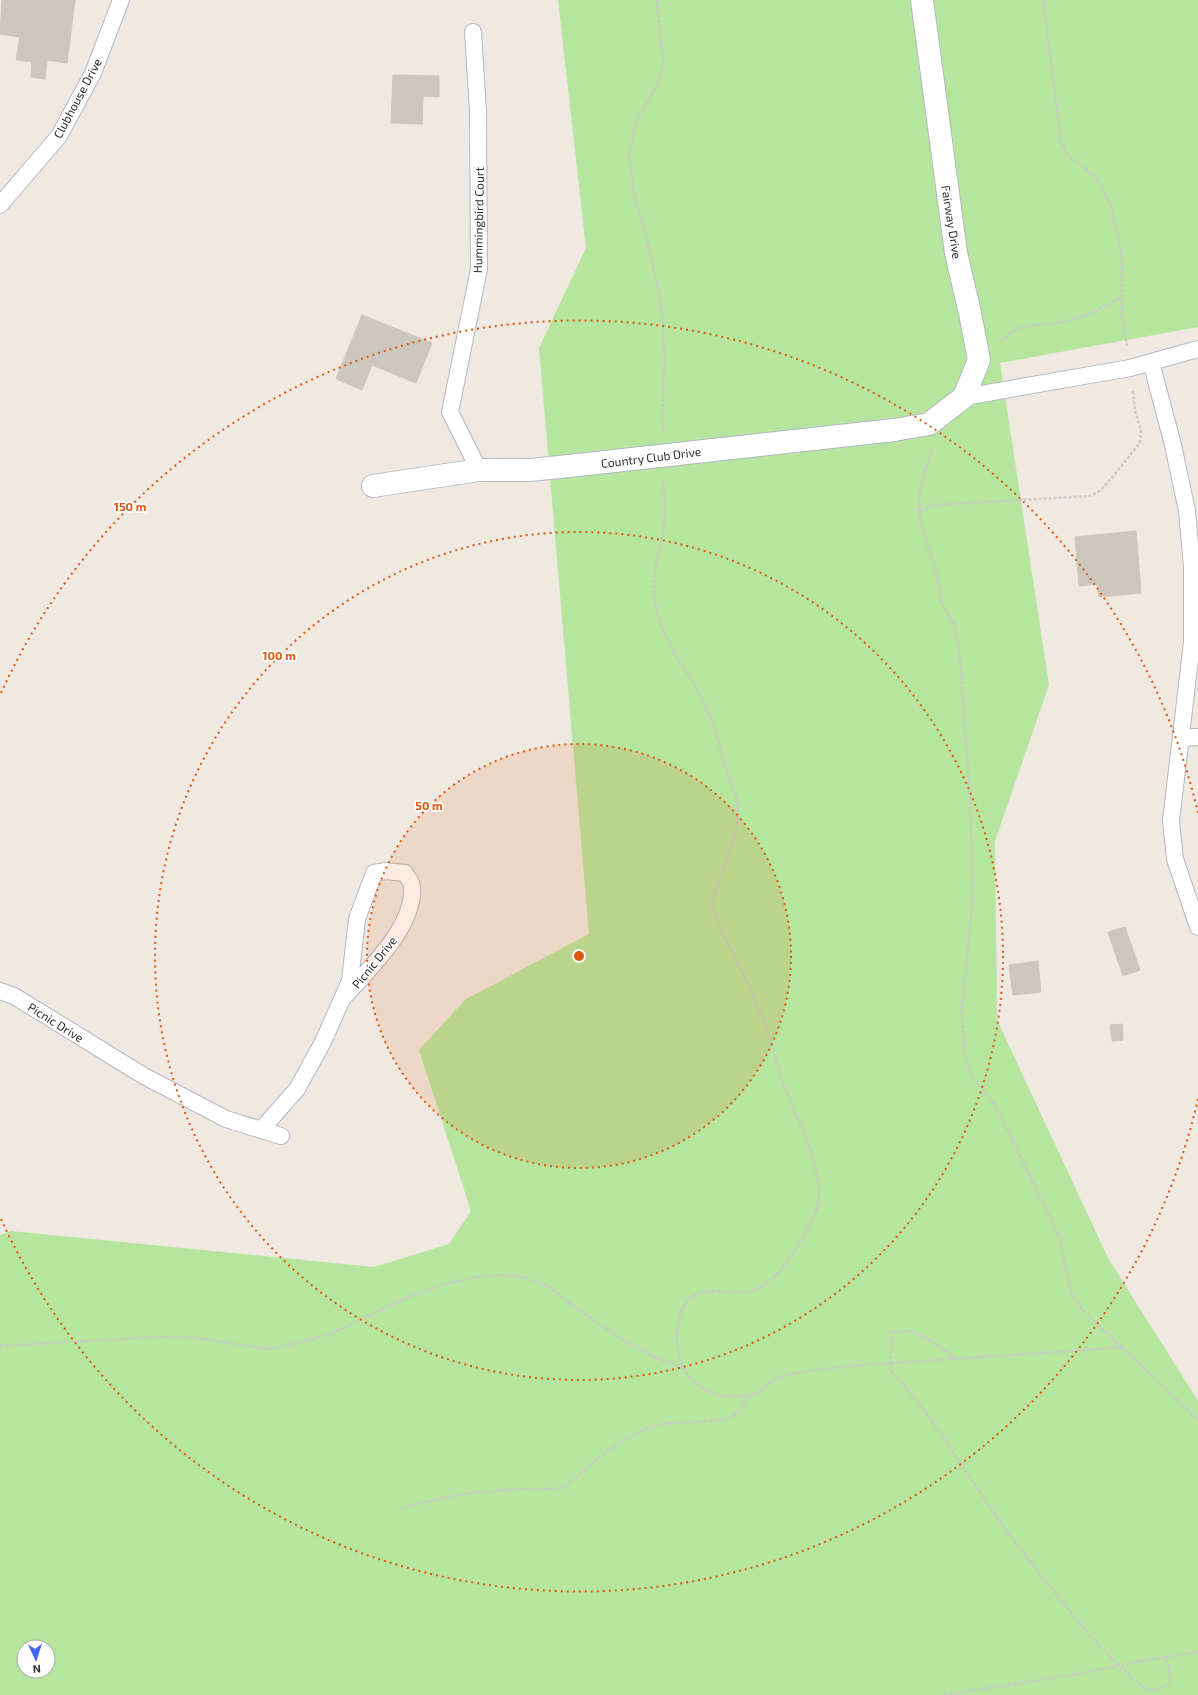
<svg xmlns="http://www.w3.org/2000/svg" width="1198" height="1695" font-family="'Exo 2',sans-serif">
  <rect width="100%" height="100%" fill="#efe9e1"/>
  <path fill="#b6e59e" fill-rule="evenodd" d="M 558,0 L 1198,0 L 1198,327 L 1000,363 L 1049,685 L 995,841 L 997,1020 L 1108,1258 L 1198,1401 L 1198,1695 L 0,1695 L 0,1235 L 11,1231 L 374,1267 L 449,1244 L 471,1211 L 419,1050 L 466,999 L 589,934 L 539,348 L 586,248 ZM 24,1647 L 48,1647 L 48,1671 L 24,1671 Z"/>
  <path fill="#cbc7bf" stroke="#cbc5ba" d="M 2,0 L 75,0 L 67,63 L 47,60 L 45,79 L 31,77 L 32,62 L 16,60 L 20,37 L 0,34 Z
    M 393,75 L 439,76 L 439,97 L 423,96 L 422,124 L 391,123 Z
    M 362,315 L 432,343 L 416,383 L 372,365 L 362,390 L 336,379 Z
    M 1136,531 L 1141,593 L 1099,597 L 1097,584 L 1079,586 L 1075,537 Z
    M 1125,927 L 1140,970 L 1123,976 L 1108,932 Z
    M 1038,961 L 1041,992 L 1013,995 L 1009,965 Z
    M 1122,1024 L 1123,1040 L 1112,1041 L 1110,1025 Z"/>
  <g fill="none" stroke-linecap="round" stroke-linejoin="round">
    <g stroke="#b4b7c1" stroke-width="18">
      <path id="lane" d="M 473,32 L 478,111 L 479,269 L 450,412 L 479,470
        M 0,205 L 59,136 L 93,73 L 121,0
        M 1151,362 L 1173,445 L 1187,511 L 1192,567 L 1192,642 L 1171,821 L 1175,859 L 1198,927
        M 964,397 L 1130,368 L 1198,349
        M 1181,738 L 1198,737
        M 0,991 L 14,996 L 144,1076 L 226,1119 L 281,1136
        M 261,1130 L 297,1089 L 323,1042 L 342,999 L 350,981 L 357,919 L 374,873 L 386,871 L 405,873 C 407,877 412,882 412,887 C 415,927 367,971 342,999"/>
    </g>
    <g stroke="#b4b7c1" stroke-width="24">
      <path id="street" d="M 373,486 L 479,470 L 530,470 L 569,466 L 894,430 L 929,424 L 964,397 L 979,360 L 970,313 L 956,253 L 922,0"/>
    </g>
    <path stroke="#c9c9c9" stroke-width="2.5" stroke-dasharray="3 2" stroke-linecap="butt" d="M 657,0 L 663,62 L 661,73 L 653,92 L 636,123 L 629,155 L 634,193 L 649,248 L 661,303 L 665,355 L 662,417 L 664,431
      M 1043,0 L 1061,141 L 1067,154 L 1092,174 L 1099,182 L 1105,193 L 1111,207 L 1122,257 L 1122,315 L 1127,346
      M 1001,341 C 1025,319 1036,328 1062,322 C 1084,317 1103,309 1122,296
      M 663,481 C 665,498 666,516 663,533 C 658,559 650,580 656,608 C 664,644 689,672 705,705 C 715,726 720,749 727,771 C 729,780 738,798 738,806 C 740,839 717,873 712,905 C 726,944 747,979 762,1018 C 772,1043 778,1070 788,1096 C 801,1128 823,1168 818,1204 C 816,1220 785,1267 773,1278 C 766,1285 756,1291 746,1292 C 731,1294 709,1287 695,1295 C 673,1308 673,1350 685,1370 C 693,1384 710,1396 727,1396 C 737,1397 752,1397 761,1391 C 767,1386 771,1381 778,1378 C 794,1372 816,1370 833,1368 C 867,1364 902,1363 936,1360 C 997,1356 1059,1352 1121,1347 L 1083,1310 L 1073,1298 L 1068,1280 L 1060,1238 L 1004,1122 L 995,1105 L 973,1078 L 964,1056 L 962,1007 L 973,896 L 970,801 L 961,669 L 958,645 L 954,624 L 942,604 L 938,579 L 923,531 L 919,513 L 920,493 L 924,474 L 932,449
      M 920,511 L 934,505 L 951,504 L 1090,496 L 1101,490 L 1111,479 L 1140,443 L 1141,430 L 1135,411 L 1133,390
      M 0,1346 L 158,1337 L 199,1338 L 266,1349 L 280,1347 L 317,1338 L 335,1332 L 406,1298 L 446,1284 L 475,1277 L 502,1275 L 524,1277 L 548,1286 L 581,1312 L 622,1339 L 652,1356 L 684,1369
      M 1121,1347 L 1157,1380 L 1198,1420
      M 955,1358 L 935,1343 L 912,1331 L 892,1332 L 890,1363 L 891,1371 L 908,1390 L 931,1420 L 1008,1533 L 1044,1579 L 1090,1636 L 1136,1682 L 1144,1688 L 1153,1690 L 1162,1688 L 1169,1683 C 1172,1673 1169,1666 1164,1657
      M 401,1508 L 437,1499 L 471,1493 L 518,1489 L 557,1489 L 564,1487 C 594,1463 624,1431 664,1424 C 685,1421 706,1423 726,1419 C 738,1414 743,1406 750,1395
      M 944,1695 L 1072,1675 L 1141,1661 L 1198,1652"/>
    <use href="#lane" stroke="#fff" stroke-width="16"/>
    <use href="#street" stroke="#fff" stroke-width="22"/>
  </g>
  <circle cx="579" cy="956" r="212" fill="#df570e" fill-opacity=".12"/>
  <g fill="none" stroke="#df570e" stroke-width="2" stroke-dasharray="2 4">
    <circle cx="579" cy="956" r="212"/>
    <circle cx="579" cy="956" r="424"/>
    <path d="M1198 1099A635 635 0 0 1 1 1219M1 693A635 635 0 0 1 1198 813"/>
  </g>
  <g text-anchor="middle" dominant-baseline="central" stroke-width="3.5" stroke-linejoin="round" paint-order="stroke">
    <g font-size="12" fill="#2e2e2e" stroke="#fff">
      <text transform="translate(77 98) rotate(-62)">Clubhouse Drive</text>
      <text transform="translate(478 220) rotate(-89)">Hummingbird Court</text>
      <text transform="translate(952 222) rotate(81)">Fairway Drive</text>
      <text transform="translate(651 457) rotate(-7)">Country Club Drive</text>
      <text transform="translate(374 962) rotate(-51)">Picnic Drive</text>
      <text transform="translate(56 1022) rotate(32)">Picnic Drive</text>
    </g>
  </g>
  <circle cx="579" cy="956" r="6" fill="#df570e" stroke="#fff" stroke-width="2"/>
  <g font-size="12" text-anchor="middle" font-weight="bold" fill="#df570e" stroke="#fff" stroke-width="3.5" stroke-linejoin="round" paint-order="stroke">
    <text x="130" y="511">150 m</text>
    <text x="279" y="660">100 m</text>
    <text x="429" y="810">50 m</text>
  </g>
  <g transform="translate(36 1659) rotate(176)"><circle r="19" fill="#ffffff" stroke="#ababab"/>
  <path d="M0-3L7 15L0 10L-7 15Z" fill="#4264fb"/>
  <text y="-6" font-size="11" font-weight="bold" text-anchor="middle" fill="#2e2e2e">N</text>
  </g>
</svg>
